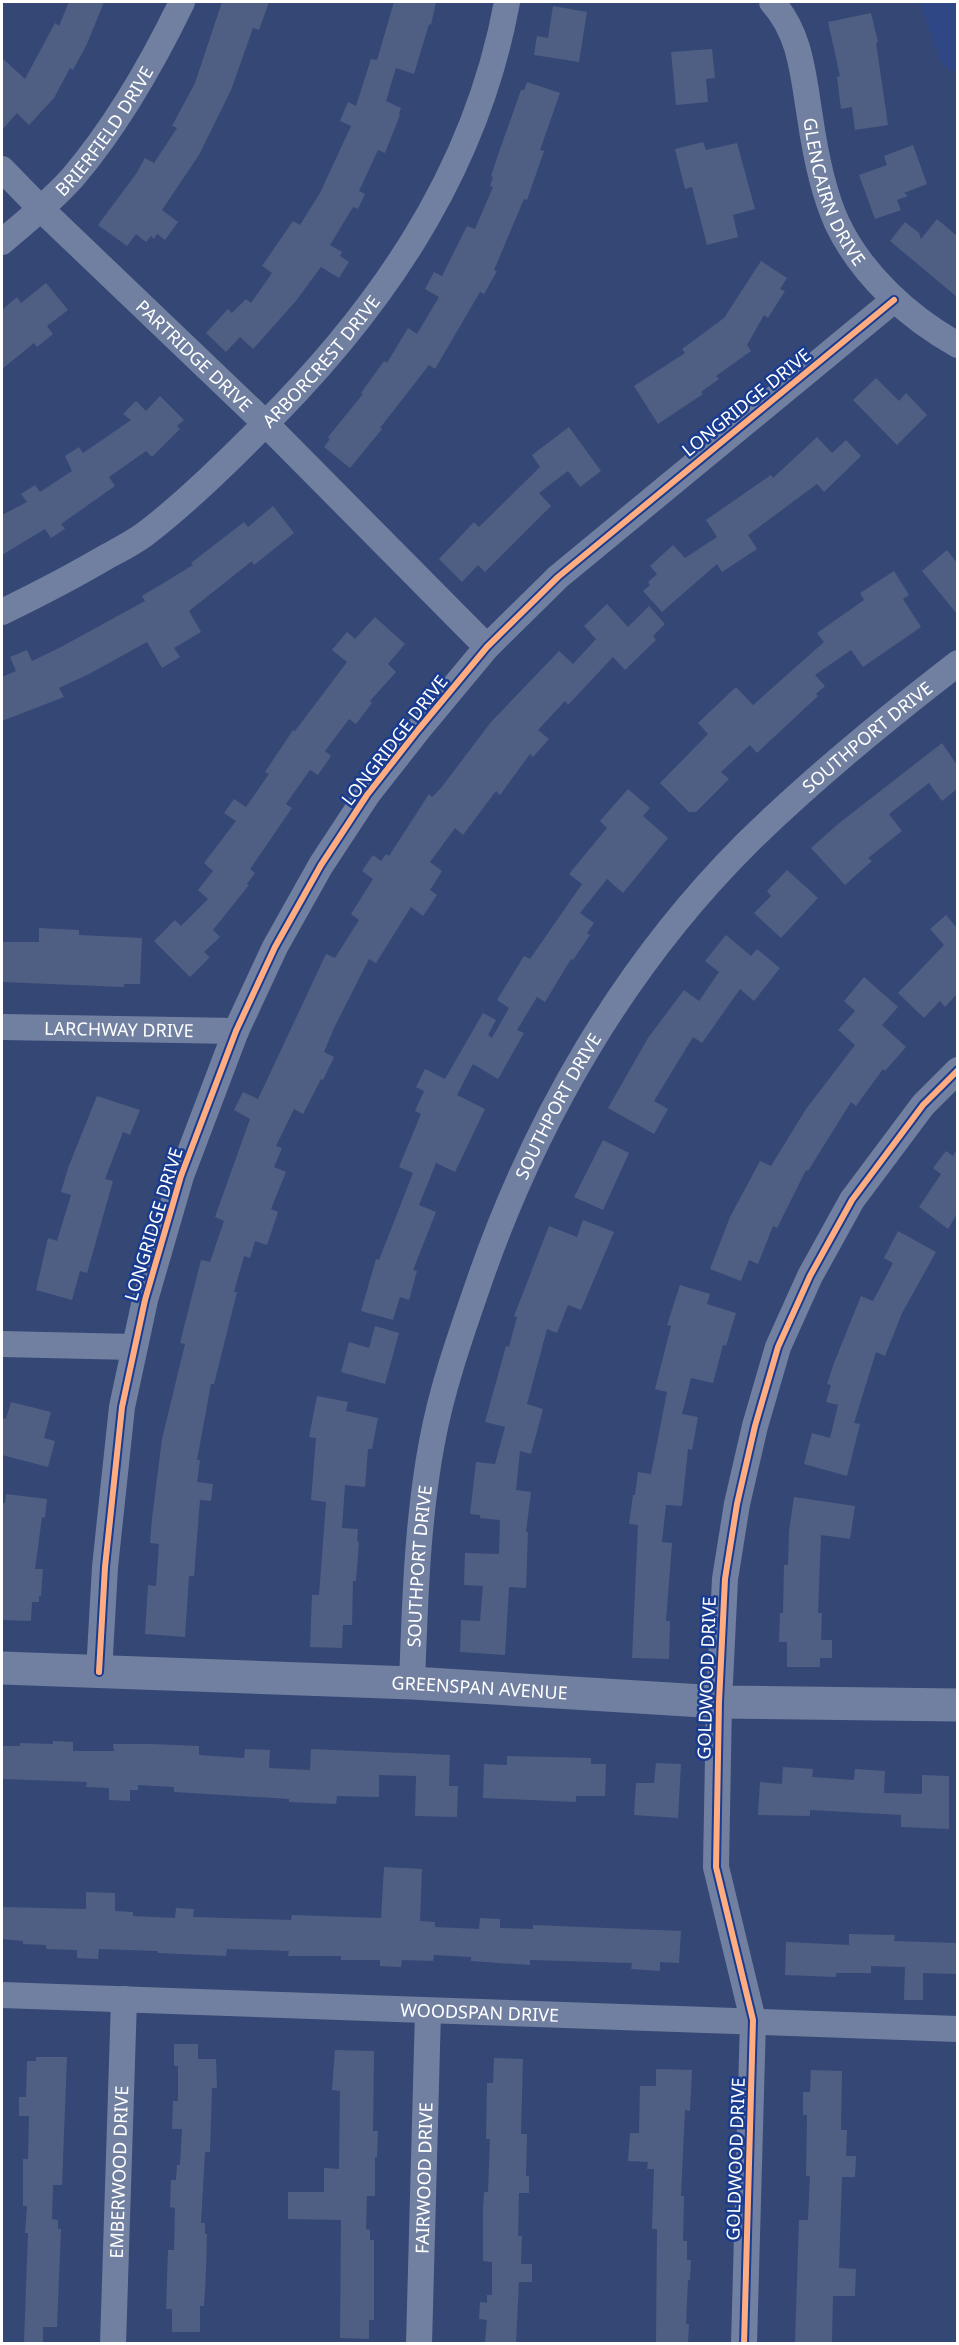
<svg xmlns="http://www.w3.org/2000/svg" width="959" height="2345" font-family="'Noto Sans',sans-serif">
  <rect width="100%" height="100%" fill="#354775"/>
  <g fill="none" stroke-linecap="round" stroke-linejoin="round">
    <path stroke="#2f4784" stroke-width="39" d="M 940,2 L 958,52"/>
  </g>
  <path fill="#4f5f83" d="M 69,2 L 104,2 L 87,44 L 73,70 L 70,68 L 54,98 L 29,125 L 17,113 L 2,130 L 2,58 L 25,79 L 55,23 L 59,26 Z
    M 222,2 L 269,2 L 259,30 L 253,28 L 231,90 L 199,155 L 162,210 L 178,222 L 165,240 L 157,234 L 154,239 L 151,236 L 146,242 L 136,234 L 127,246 L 98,225 L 136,174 L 145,158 L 154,163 L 177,128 L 172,126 L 195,83 Z
    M 394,2 L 436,2 L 431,25 L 429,24 L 414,74 L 396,68 L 386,101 L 401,108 L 399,114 L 400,115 L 385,153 L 378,150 L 359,191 L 365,194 L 358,209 L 353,207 L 330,245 L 342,252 L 340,256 L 349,262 L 339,278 L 321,267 L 295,302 L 253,349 L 240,337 L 226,352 L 206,333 L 228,309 L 232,313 L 246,299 L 251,303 L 272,273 L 262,266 L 293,221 L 300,225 L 320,193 L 351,126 L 340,121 L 348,102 L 356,106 L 371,59 L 377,60 Z
    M 553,6 L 587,12 L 579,62 L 534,55 L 537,36 L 548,38 Z
    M 871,13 L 878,42 L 876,43 L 888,125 L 855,130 L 852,107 L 841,109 L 837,77 L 840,76 L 828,22 Z
    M 712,49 L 715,78 L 706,79 L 708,102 L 676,105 L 671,52 Z
    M 527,82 L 560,93 L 540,150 L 544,151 L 527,200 L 524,199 L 494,270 L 497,271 L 484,294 L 480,292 L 435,369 L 429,365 L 380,428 L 382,429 L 350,468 L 324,447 L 330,439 L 328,437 L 363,394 L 361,393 L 384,361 L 387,363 L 408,328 L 417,334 L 439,297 L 425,289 L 434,272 L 442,276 L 467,226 L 475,229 L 493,187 L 490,186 L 493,177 L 491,176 L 499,152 L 521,90 L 524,90 Z
    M 703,142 L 706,150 L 737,143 L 755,209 L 733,215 L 738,237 L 707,245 L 692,187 L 685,189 L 675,149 Z
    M 913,145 L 927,184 L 904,193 L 908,196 L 897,200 L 901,210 L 875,219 L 859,175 L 887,165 L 884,156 Z
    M 937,219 L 957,236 L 957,297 L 890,241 L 905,222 L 919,233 L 921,239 Z
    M 761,261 L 787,278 L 780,289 L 785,291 L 768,318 L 764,315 L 747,345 L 751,351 L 716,376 L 719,379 L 701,392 L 703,394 L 658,424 L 634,386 L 685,353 L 682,349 L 724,318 Z
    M 46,283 L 68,310 L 47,326 L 53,334 L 37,347 L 34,343 L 2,369 L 2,310 L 17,297 L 21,303 Z
    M 876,378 L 899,401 L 906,393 L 927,415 L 897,445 L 853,400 Z
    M 160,396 L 184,420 L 177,426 L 180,429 L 152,457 L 146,451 L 109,477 L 115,486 L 61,524 L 65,529 L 51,538 L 45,529 L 2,555 L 2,515 L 27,502 L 21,494 L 35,485 L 40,492 L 72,471 L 65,456 L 79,447 L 83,453 L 131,420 L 123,414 L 136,401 L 146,411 Z
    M 569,427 L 601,471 L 580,487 L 568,471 L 539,493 L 551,506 L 485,572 L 478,565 L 462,582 L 439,559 L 474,522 L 479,527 L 540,467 L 532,455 Z
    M 817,437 L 832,453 L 846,440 L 861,456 L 824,492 L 817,484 L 748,535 L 757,549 L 722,572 L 717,564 L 662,612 L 643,591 L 650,585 L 648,582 L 657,574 L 650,566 L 673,545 L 685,558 L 717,537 L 706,520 L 771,475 L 773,478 Z
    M 273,506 L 294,533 L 254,565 L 252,561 L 189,611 L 201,632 L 174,648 L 180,657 L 162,668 L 147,642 L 89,674 L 59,688 L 64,697 L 2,721 L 2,677 L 16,671 L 10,657 L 27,650 L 32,661 L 61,647 L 145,601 L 142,596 L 193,565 L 191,563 L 244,522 L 248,527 Z
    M 947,550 L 957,563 L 957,614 L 922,571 Z
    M 894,571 L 909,595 L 903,599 L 921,627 L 863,667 L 851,650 L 815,675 L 825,686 L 816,694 L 818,696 L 757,753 L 750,745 L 721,772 L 729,779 L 696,812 L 689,812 L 660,783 L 708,734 L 698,723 L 736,687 L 753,705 L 824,642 L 817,633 L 864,600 L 860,593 Z
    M 607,604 L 628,627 L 649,606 L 665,624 L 653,636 L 656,640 L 625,670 L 613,657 L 568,705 L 565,701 L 538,730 L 549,739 L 533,757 L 530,754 L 500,795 L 496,791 L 463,835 L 455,828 L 430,862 L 442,871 L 430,890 L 437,895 L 423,916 L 411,907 L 376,963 L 369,959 L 334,1028 L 324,1052 L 334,1057 L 323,1080 L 321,1079 L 303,1114 L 294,1109 L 276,1146 L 282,1148 L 274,1167 L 286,1172 L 271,1209 L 278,1212 L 267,1245 L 255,1241 L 250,1258 L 244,1256 L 234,1292 L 237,1292 L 214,1384 L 211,1384 L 197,1460 L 200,1460 L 197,1482 L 213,1484 L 211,1501 L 200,1500 L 194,1576 L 189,1576 L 185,1637 L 145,1634 L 148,1585 L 156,1586 L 159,1544 L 150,1543 L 152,1518 L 162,1439 L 185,1344 L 180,1343 L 201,1260 L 210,1262 L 224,1221 L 215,1217 L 250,1119 L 234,1110 L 243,1092 L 258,1099 L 326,954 L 335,958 L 359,920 L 351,914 L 373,879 L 362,871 L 373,855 L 381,861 L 386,854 L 389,856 L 429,794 L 432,797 L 441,788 L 491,722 L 559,651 L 573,664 L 596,639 L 584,626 Z
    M 375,617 L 405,644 L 388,664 L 396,672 L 370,701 L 372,703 L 356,724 L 349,719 L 325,751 L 331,756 L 318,775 L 310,770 L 286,804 L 292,808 L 250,869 L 255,873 L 247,884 L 249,885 L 213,930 L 220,937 L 204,952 L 210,957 L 190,977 L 154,941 L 175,920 L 181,926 L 208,899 L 198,890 L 213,871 L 204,863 L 236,821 L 224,813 L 234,799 L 246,807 L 269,774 L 265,772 L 293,730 L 295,731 L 347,662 L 332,650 L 347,632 L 355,639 Z
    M 942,743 L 957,765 L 957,789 L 942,801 L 929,783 L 889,814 L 902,831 L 868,858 L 872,861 L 845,885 L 811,848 L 838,824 Z
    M 628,789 L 650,808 L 643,816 L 668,838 L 623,893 L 607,879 L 580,913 L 594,923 L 587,933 L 590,935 L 573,960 L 571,959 L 545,1002 L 537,997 L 517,1030 L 524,1033 L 498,1079 L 473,1064 L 457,1095 L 485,1109 L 455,1172 L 436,1163 L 419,1205 L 436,1212 L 413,1270 L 417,1271 L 409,1300 L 400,1297 L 393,1320 L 361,1311 L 376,1259 L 379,1260 L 413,1173 L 399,1167 L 421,1114 L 415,1111 L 424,1091 L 416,1087 L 425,1069 L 445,1079 L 483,1013 L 496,1020 L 488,1035 L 492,1038 L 509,1008 L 497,1000 L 524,956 L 530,959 L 582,884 L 569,874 L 607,828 L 600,821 Z
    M 787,870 L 818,898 L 781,938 L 754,913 L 771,896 L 767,891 Z
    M 946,915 L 957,928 L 957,994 L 945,1007 L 940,1001 L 924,1018 L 898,993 L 944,945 L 930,929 Z
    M 39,928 L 79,930 L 79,935 L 142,938 L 140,984 L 124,984 L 124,987 L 2,982 L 2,942 L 39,942 Z
    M 726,935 L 751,956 L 757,949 L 780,968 L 754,1001 L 740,989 L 702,1043 L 693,1037 L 654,1101 L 668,1109 L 654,1134 L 608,1108 L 648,1038 L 684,990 L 699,1001 L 719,972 L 705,961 Z
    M 864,977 L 898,1007 L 882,1025 L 906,1047 L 885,1071 L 883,1069 L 856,1106 L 851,1102 L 808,1171 L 806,1170 L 777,1228 L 773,1226 L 758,1264 L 749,1260 L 741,1281 L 710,1269 L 730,1217 L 760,1161 L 771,1166 L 806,1109 L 855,1045 L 838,1030 L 855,1011 L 844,1001 Z
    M 97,1096 L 140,1110 L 130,1135 L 123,1132 L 105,1179 L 113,1181 L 87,1273 L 80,1271 L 72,1300 L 36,1290 L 48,1238 L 57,1241 L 71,1195 L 61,1192 L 68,1168 Z
    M 603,1140 L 629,1153 L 603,1210 L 574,1197 Z
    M 957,1149 L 957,1214 L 948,1229 L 919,1207 L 941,1174 L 933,1168 L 946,1151 L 953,1156 Z
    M 583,1220 L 614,1232 L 581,1310 L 568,1305 L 557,1333 L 547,1329 L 527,1404 L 543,1409 L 531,1454 L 520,1451 L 516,1490 L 531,1492 L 526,1532 L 528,1532 L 526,1588 L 509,1587 L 505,1655 L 460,1652 L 461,1620 L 480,1621 L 483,1586 L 464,1585 L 465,1553 L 499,1554 L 500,1520 L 480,1518 L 480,1515 L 470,1514 L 476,1462 L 495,1464 L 505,1427 L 485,1422 L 506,1346 L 509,1347 L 517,1317 L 514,1316 L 549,1226 L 577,1237 Z
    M 898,1231 L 936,1252 L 902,1313 L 885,1356 L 876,1352 L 854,1423 L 860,1424 L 847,1476 L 804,1464 L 812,1433 L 830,1438 L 838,1405 L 826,1402 L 831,1385 L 827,1384 L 834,1363 L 861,1296 L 873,1301 L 893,1263 L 884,1258 Z
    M 680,1285 L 710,1294 L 707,1304 L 736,1313 L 726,1346 L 723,1345 L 713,1383 L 691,1378 L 682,1414 L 698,1417 L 692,1450 L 688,1449 L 682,1506 L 666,1505 L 662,1542 L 672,1543 L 666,1621 L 670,1621 L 669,1659 L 632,1658 L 638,1525 L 629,1524 L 633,1495 L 635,1495 L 638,1472 L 651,1474 L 667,1392 L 655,1389 L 671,1326 L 667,1325 Z
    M 375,1326 L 399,1333 L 385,1384 L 341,1372 L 349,1342 L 369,1348 Z
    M 317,1396 L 348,1402 L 346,1411 L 378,1418 L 372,1449 L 368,1449 L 365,1487 L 345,1485 L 342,1528 L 358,1529 L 357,1541 L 359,1542 L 356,1581 L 353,1581 L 352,1625 L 343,1625 L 342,1648 L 310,1647 L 312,1595 L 319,1595 L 326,1502 L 311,1500 L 316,1438 L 309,1437 Z
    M 11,1402 L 51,1412 L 44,1438 L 55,1441 L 48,1467 L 2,1455 L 2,1418 L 6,1419 Z
    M 6,1494 L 47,1499 L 45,1518 L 42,1517 L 35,1569 L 43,1569 L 41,1596 L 39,1596 L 39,1602 L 32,1602 L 31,1621 L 2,1620 L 2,1503 L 5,1503 Z
    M 794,1497 L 855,1506 L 850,1539 L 821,1535 L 818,1613 L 822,1613 L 821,1640 L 832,1640 L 832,1658 L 820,1658 L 820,1667 L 787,1667 L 787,1642 L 779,1642 L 780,1613 L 783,1613 L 784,1565 L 788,1565 L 789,1531 Z
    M 53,1741 L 73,1742 L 73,1751 L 114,1751 L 113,1744 L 151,1744 L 199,1746 L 199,1755 L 244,1758 L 245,1749 L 270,1750 L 269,1768 L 310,1770 L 311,1749 L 450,1755 L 449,1786 L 458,1786 L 457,1817 L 415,1816 L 416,1776 L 379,1775 L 379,1797 L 337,1796 L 336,1804 L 289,1802 L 289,1799 L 174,1792 L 174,1787 L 138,1785 L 138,1790 L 130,1790 L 130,1801 L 109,1800 L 109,1788 L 86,1787 L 87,1782 L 2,1779 L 2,1746 L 20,1746 L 20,1743 L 53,1744 Z
    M 507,1756 L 591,1758 L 591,1764 L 606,1764 L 605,1796 L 576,1796 L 576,1802 L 483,1798 L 484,1764 L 507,1765 Z
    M 656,1763 L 681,1764 L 678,1818 L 634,1815 L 636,1783 L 654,1783 Z
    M 783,1767 L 813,1769 L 812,1777 L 854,1780 L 855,1769 L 885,1771 L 884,1793 L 922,1794 L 922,1775 L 949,1776 L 949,1829 L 901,1827 L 901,1815 L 810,1810 L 810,1816 L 758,1815 L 760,1782 L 782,1784 Z
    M 384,1867 L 422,1869 L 420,1921 L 435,1922 L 435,1927 L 479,1929 L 480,1918 L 500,1919 L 500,1928 L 533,1929 L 533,1925 L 681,1931 L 679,1963 L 660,1962 L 660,1971 L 631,1969 L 632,1963 L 530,1960 L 530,1965 L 471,1961 L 471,1957 L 434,1955 L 433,1961 L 402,1960 L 401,1967 L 380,1966 L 380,1960 L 341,1960 L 341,1956 L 288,1956 L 289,1951 L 227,1949 L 226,1956 L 158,1953 L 158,1951 L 99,1949 L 98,1959 L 77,1958 L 77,1950 L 46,1949 L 46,1945 L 23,1944 L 23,1941 L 2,1939 L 2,1907 L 86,1909 L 86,1892 L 115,1893 L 115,1911 L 133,1912 L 133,1916 L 175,1918 L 176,1908 L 194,1909 L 193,1917 L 291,1920 L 292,1915 L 381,1918 Z
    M 849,1934 L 895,1935 L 894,1941 L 957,1943 L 956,1974 L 923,1973 L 923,2000 L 904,2000 L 905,1967 L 871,1966 L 871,1973 L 836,1973 L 836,1977 L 785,1975 L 786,1942 L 849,1945 Z
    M 174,2044 L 198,2044 L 198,2059 L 216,2059 L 217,2088 L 212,2088 L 210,2152 L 205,2152 L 201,2223 L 205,2223 L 205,2234 L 207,2234 L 206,2271 L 204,2306 L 200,2306 L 200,2332 L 172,2332 L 172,2309 L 166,2309 L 168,2250 L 174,2250 L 175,2208 L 170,2207 L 171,2180 L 176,2180 L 177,2165 L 180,2165 L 182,2129 L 172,2129 L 173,2101 L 178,2101 L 178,2066 L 174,2066 Z
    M 335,2050 L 374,2051 L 373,2131 L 378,2131 L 377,2157 L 375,2157 L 375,2196 L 367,2196 L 366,2229 L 370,2230 L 370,2240 L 374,2240 L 374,2320 L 369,2320 L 369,2339 L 340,2338 L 341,2220 L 288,2219 L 288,2192 L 324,2192 L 324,2168 L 339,2169 L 340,2091 L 332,2090 Z
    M 36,2057 L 67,2057 L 62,2185 L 53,2185 L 52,2219 L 58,2220 L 58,2229 L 61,2229 L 57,2327 L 43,2327 L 43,2343 L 24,2343 L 28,2233 L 25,2233 L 27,2206 L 23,2206 L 23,2159 L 28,2159 L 29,2116 L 19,2116 L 19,2097 L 26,2097 L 27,2061 L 36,2061 Z
    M 494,2058 L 523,2059 L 521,2134 L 527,2134 L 526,2176 L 529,2176 L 529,2193 L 519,2193 L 518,2236 L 522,2236 L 521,2264 L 532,2264 L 532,2282 L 519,2282 L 516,2343 L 485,2342 L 487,2320 L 479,2319 L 480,2302 L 487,2303 L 487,2295 L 492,2295 L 492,2262 L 483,2261 L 483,2209 L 484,2192 L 488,2192 L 490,2139 L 486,2139 L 487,2083 L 493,2083 Z
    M 656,2069 L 692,2070 L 690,2111 L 685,2110 L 681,2196 L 684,2196 L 683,2241 L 687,2241 L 687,2260 L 691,2260 L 690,2280 L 688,2280 L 686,2324 L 689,2324 L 688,2343 L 656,2343 L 657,2229 L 652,2229 L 654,2169 L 647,2169 L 648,2162 L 628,2161 L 630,2133 L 639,2133 L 640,2086 L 656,2086 Z
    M 811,2070 L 842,2071 L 841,2130 L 847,2130 L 846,2156 L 856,2156 L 855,2177 L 842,2177 L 839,2268 L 856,2269 L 855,2296 L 833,2296 L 832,2343 L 795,2343 L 799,2220 L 808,2220 L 810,2176 L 806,2176 L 807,2115 L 803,2115 L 803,2092 L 810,2092 Z"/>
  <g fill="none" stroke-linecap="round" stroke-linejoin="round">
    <g stroke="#7180a0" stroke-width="26">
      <path id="s1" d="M 772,2 C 801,34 803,75 810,117 C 815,152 822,190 837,223 C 861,274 909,318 958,345"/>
      <path id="s2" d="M 2,169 L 41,209 L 266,424 L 487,647"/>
      <path id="s3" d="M 2,242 C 26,221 52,201 73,177 C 118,124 152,64 182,2"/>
      <path id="s4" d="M 2,612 C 37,595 72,577 106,557 C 119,550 133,543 145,534 C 182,506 216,473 249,440 C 375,318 475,177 507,2"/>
      <path id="s5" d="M 2,1027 L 236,1031"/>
      <path d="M 2,1344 L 134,1347"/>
      <path d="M 99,1672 L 105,1567 L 122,1407 L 145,1300 L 181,1176 L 236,1031 L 275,947 L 321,865 L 367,795 L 418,730 L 487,647 L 558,577 L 894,300"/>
      <path id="s6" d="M 412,1683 C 415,1602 417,1522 432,1442 C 442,1388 460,1337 478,1285 C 534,1122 623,967 746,844 C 812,779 884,720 958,663"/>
      <path id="s7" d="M 2,1995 L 958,2029"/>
      <path id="s8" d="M 113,2344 L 124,1999"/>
      <path id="s9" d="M 419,2344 L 428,2011"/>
      <path d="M 744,2344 L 753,2020 L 716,1867 L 719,1702 L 725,1579 L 737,1504 L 755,1426 L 778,1347 L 810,1276 L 852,1200 L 923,1105 L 958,1070"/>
    </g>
    <path stroke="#7180a0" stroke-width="33" id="s10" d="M 2,1668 L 412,1683 L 719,1702 L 958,1705"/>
    <g stroke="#1a3c90" stroke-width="10">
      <path id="cycleway" d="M 99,1672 L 105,1567 L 122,1407 L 145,1300 L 181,1176 L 236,1031 L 275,947 L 321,865 L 367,795 L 418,730 L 487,647 L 558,577 L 894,300
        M 744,2344 L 753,2020 L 716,1867 L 719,1702 L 725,1579 L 737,1504 L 755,1426 L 778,1347 L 810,1276 L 852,1200 L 923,1105 L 958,1070"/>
    </g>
    <use href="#cycleway" stroke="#ffac80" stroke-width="6"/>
  </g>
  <g text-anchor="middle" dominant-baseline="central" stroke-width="5" stroke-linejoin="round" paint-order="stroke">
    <g font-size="18" fill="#fff" stroke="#1a3c90">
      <text stroke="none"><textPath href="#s3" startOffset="152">BRIERFIELD DRIVE</textPath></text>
      <text stroke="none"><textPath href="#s1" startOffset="202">GLENCAIRN DRIVE</textPath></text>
      <text stroke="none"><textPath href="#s2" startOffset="268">PARTRIDGE DRIVE</textPath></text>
      <text stroke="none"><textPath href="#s4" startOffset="410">ARBORCREST DRIVE</textPath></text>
      <text transform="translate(746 402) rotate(-39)">LONGRIDGE DRIVE</text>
      <text stroke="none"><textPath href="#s6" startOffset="1088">SOUTHPORT DRIVE</textPath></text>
      <text transform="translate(394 740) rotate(-52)">LONGRIDGE DRIVE</text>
      <text stroke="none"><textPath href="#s5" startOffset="117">LARCHWAY DRIVE</textPath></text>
      <text stroke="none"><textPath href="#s6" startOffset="602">SOUTHPORT DRIVE</textPath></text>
      <text transform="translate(153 1224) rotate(-73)">LONGRIDGE DRIVE</text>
      <text stroke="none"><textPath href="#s6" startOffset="117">SOUTHPORT DRIVE</textPath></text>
      <text transform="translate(706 1678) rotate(-88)">GOLDWOOD DRIVE</text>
      <text stroke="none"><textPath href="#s10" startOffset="478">GREENSPAN AVENUE</textPath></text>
      <text stroke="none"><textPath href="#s7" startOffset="478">WOODSPAN DRIVE</textPath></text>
      <text transform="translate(735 2159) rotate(-88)">GOLDWOOD DRIVE</text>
      <text stroke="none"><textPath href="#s8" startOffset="172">EMBERWOOD DRIVE</textPath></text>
      <text stroke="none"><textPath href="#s9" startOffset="166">FAIRWOOD DRIVE</textPath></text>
    </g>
  </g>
  <rect width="959" height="2345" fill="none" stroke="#ffffff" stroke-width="6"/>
</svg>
